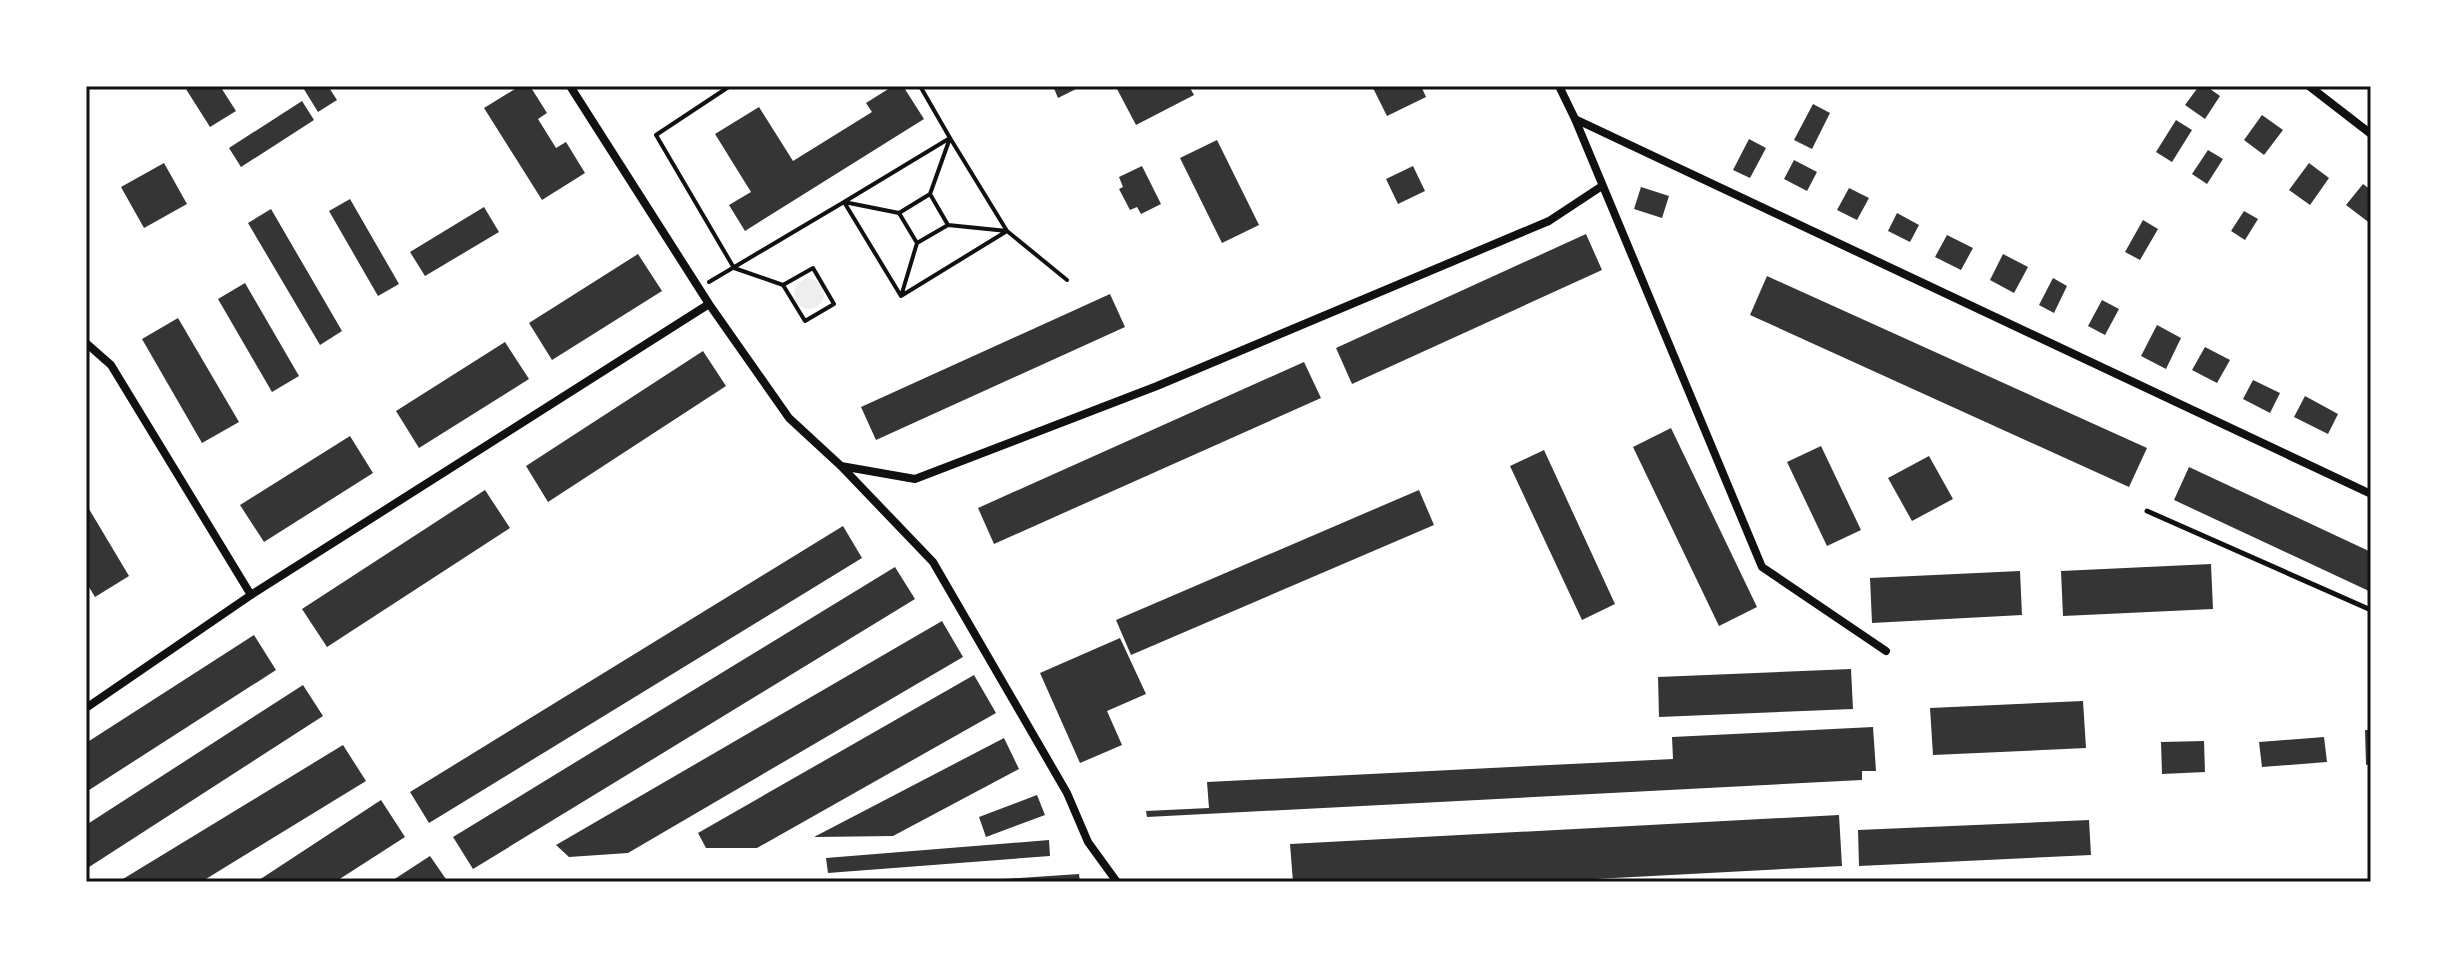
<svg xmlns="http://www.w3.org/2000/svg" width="2457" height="968" font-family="Roboto,sans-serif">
  <rect width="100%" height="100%" fill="#fff"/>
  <path fill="#eee" d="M794 294a15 15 0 1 1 30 0a15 15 0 1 1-30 0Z"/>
  <path fill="#353535" d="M 184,86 L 220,86 L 236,111 L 210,127 Z
    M 302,86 L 328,86 L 337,100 L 318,112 Z
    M 520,86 L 530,86 L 547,113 L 538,119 L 556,148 L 566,142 L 585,173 L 542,200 L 484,108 Z
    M 893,86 L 903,86 L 924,119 L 745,231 L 729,205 L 751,192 L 715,134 L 759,107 L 793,161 L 872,112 L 866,103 Z
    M 1053,86 L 1082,86 L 1058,98 Z
    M 1123,86 L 1189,86 L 1194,95 L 1136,125 L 1117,89 Z
    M 1372,86 L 1421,86 L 1426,97 L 1387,116 Z
    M 2199,86 L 2206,86 L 2220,96 L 2205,119 L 2185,105 Z
    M 302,101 L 314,120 L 241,167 L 229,148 Z
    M 1813,104 L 1830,113 L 1812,149 L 1794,140 Z
    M 2262,115 L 2283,130 L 2264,155 L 2244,140 Z
    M 2176,120 L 2192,130 L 2172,162 L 2156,152 Z
    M 1749,139 L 1766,148 L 1750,178 L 1733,170 Z
    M 1217,140 L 1259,225 L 1222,243 L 1180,158 Z
    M 2208,150 L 2223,159 L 2207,184 L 2192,174 Z
    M 1794,160 L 1817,172 L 1807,191 L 1784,179 Z
    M 164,163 L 187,204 L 144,228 L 121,187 Z
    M 2309,163 L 2329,178 L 2310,205 L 2289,190 Z
    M 1142,166 L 1161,204 L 1141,214 L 1137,207 L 1130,210 L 1119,189 L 1123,187 L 1119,177 Z
    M 1413,166 L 1425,191 L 1398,204 L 1386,179 Z
    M 2363,184 L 2371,190 L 2371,224 L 2346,205 Z
    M 1641,187 L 1669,196 L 1662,218 L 1634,209 Z
    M 1849,188 L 1869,198 L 1857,220 L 1837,210 Z
    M 350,199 L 399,284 L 378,296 L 329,211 Z
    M 484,207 L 499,232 L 425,276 L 410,252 Z
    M 271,209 L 342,331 L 320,345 L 248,223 Z
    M 2244,211 L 2258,219 L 2245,240 L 2231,231 Z
    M 1897,213 L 1919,225 L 1910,242 L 1888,231 Z
    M 2143,220 L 2158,229 L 2140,260 L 2125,252 Z
    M 1586,234 L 1602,270 L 1352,384 L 1336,348 Z
    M 1947,235 L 1973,248 L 1961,270 L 1935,257 Z
    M 638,254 L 662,291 L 552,360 L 529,323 Z
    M 2003,254 L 2028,267 L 2014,293 L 1990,280 Z
    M 1767,276 L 2147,448 L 2129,487 L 1750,315 Z
    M 2053,278 L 2067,286 L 2054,313 L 2039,305 Z
    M 245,283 L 299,376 L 272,392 L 218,299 Z
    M 1110,294 L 1125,327 L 876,440 L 861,407 Z
    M 2102,300 L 2119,309 L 2105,335 L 2088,326 Z
    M 178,318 L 239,422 L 202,443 L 142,339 Z
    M 2157,325 L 2181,338 L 2166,369 L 2141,356 Z
    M 505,342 L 529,379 L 419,448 L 396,411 Z
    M 2205,347 L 2230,360 L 2217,383 L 2192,370 Z
    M 703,351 L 726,386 L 548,502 L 526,466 Z
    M 1304,362 L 1321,398 L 994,544 L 978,508 Z
    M 2253,380 L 2280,393 L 2270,413 L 2243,399 Z
    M 2305,396 L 2338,414 L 2328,434 L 2294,417 Z
    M 1671,428 L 1757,607 L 1719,626 L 1633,447 Z
    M 350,436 L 373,473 L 264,542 L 240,505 Z
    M 1821,446 L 1861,530 L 1827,546 L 1787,462 Z
    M 1544,450 L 1615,604 L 1582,620 L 1510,466 Z
    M 1929,456 L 1953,499 L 1912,521 L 1888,478 Z
    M 2189,467 L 2371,552 L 2371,592 L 2174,500 Z
    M 485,490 L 510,528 L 327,647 L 302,609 Z
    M 1419,490 L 1434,525 L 1131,655 L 1116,620 Z
    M 86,504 L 129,576 L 95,597 L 86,582 Z
    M 843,526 L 862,558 L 429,823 L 410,792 Z
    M 2211,564 L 2213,609 L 2063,616 L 2061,571 Z
    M 895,567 L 915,599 L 473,869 L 453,837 Z
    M 2020,571 L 2022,615 L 1872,623 L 1870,578 Z
    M 942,621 L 963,657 L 628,853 L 569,857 L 556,845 Z
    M 254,635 L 276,670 L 86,792 L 86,743 Z
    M 1120,638 L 1146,694 L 1107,711 L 1122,745 L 1080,763 L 1040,673 Z
    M 1851,669 L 1853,709 L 1659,717 L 1658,677 Z
    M 974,675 L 996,713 L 757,848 L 706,848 L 698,833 Z
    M 303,685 L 323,716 L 86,869 L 86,825 Z
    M 2083,701 L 2086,748 L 1933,755 L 1930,708 Z
    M 1873,727 L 1876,771 L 1862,771 L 1862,780 L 1147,817 L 1146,811 L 1209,808 L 1207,782 L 1673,759 L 1672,737 Z
    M 2365,730 L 2371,730 L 2371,764 L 2366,765 Z
    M 2324,737 L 2327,762 L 2262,767 L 2259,742 Z
    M 1004,738 L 1019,769 L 893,836 L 814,837 Z
    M 2204,741 L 2205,772 L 2162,774 L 2161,742 Z
    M 343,745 L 366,781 L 201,882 L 118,882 Z
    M 1037,795 L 1045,815 L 986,837 L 979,817 Z
    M 381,800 L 405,837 L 335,882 L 256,882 Z
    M 1839,815 L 1842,866 L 1538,882 L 1293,882 L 1290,844 Z
    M 2089,820 L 2091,855 L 1859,866 L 1858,830 Z
    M 1049,840 L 1050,856 L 828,873 L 826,858 Z
    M 430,856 L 448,882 L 390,882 Z
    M 1079,874 L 1080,882 L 989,882 L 989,880 Z"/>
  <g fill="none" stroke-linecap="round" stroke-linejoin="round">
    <path stroke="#111" stroke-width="4" d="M 730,86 L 656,135 L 734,268 L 783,285 L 813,268 L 834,304 L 805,321 L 783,285
      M 920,86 L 950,138 L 930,194 L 899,213 L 917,243 L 948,225 L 930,194
      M 950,138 L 1007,231 L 901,296 L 844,202 Z
      M 948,225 L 1007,231 L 1067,280
      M 709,282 L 844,202 L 899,213
      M 902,293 L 917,243"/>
    <path stroke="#111" stroke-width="5" d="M 2147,511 L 2371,610"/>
    <path stroke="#111" stroke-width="8" d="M 570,86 L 709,304 L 789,418 L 841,466 L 933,562 L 1067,793 L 1088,842 L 1117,882
      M 1559,86 L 1575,119 L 1762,567 L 1886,651
      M 2309,86 L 2371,134
      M 1575,119 L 2371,494
      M 86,343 L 111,365 L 251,595
      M 841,466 L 915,479 L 1157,386 L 1549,221 L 1602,186
      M 86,708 L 251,595 L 709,304"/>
  </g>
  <rect width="2457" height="968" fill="none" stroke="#ffffff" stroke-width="176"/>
  <rect x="88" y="88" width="2281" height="792" fill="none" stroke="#111" stroke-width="3"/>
</svg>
